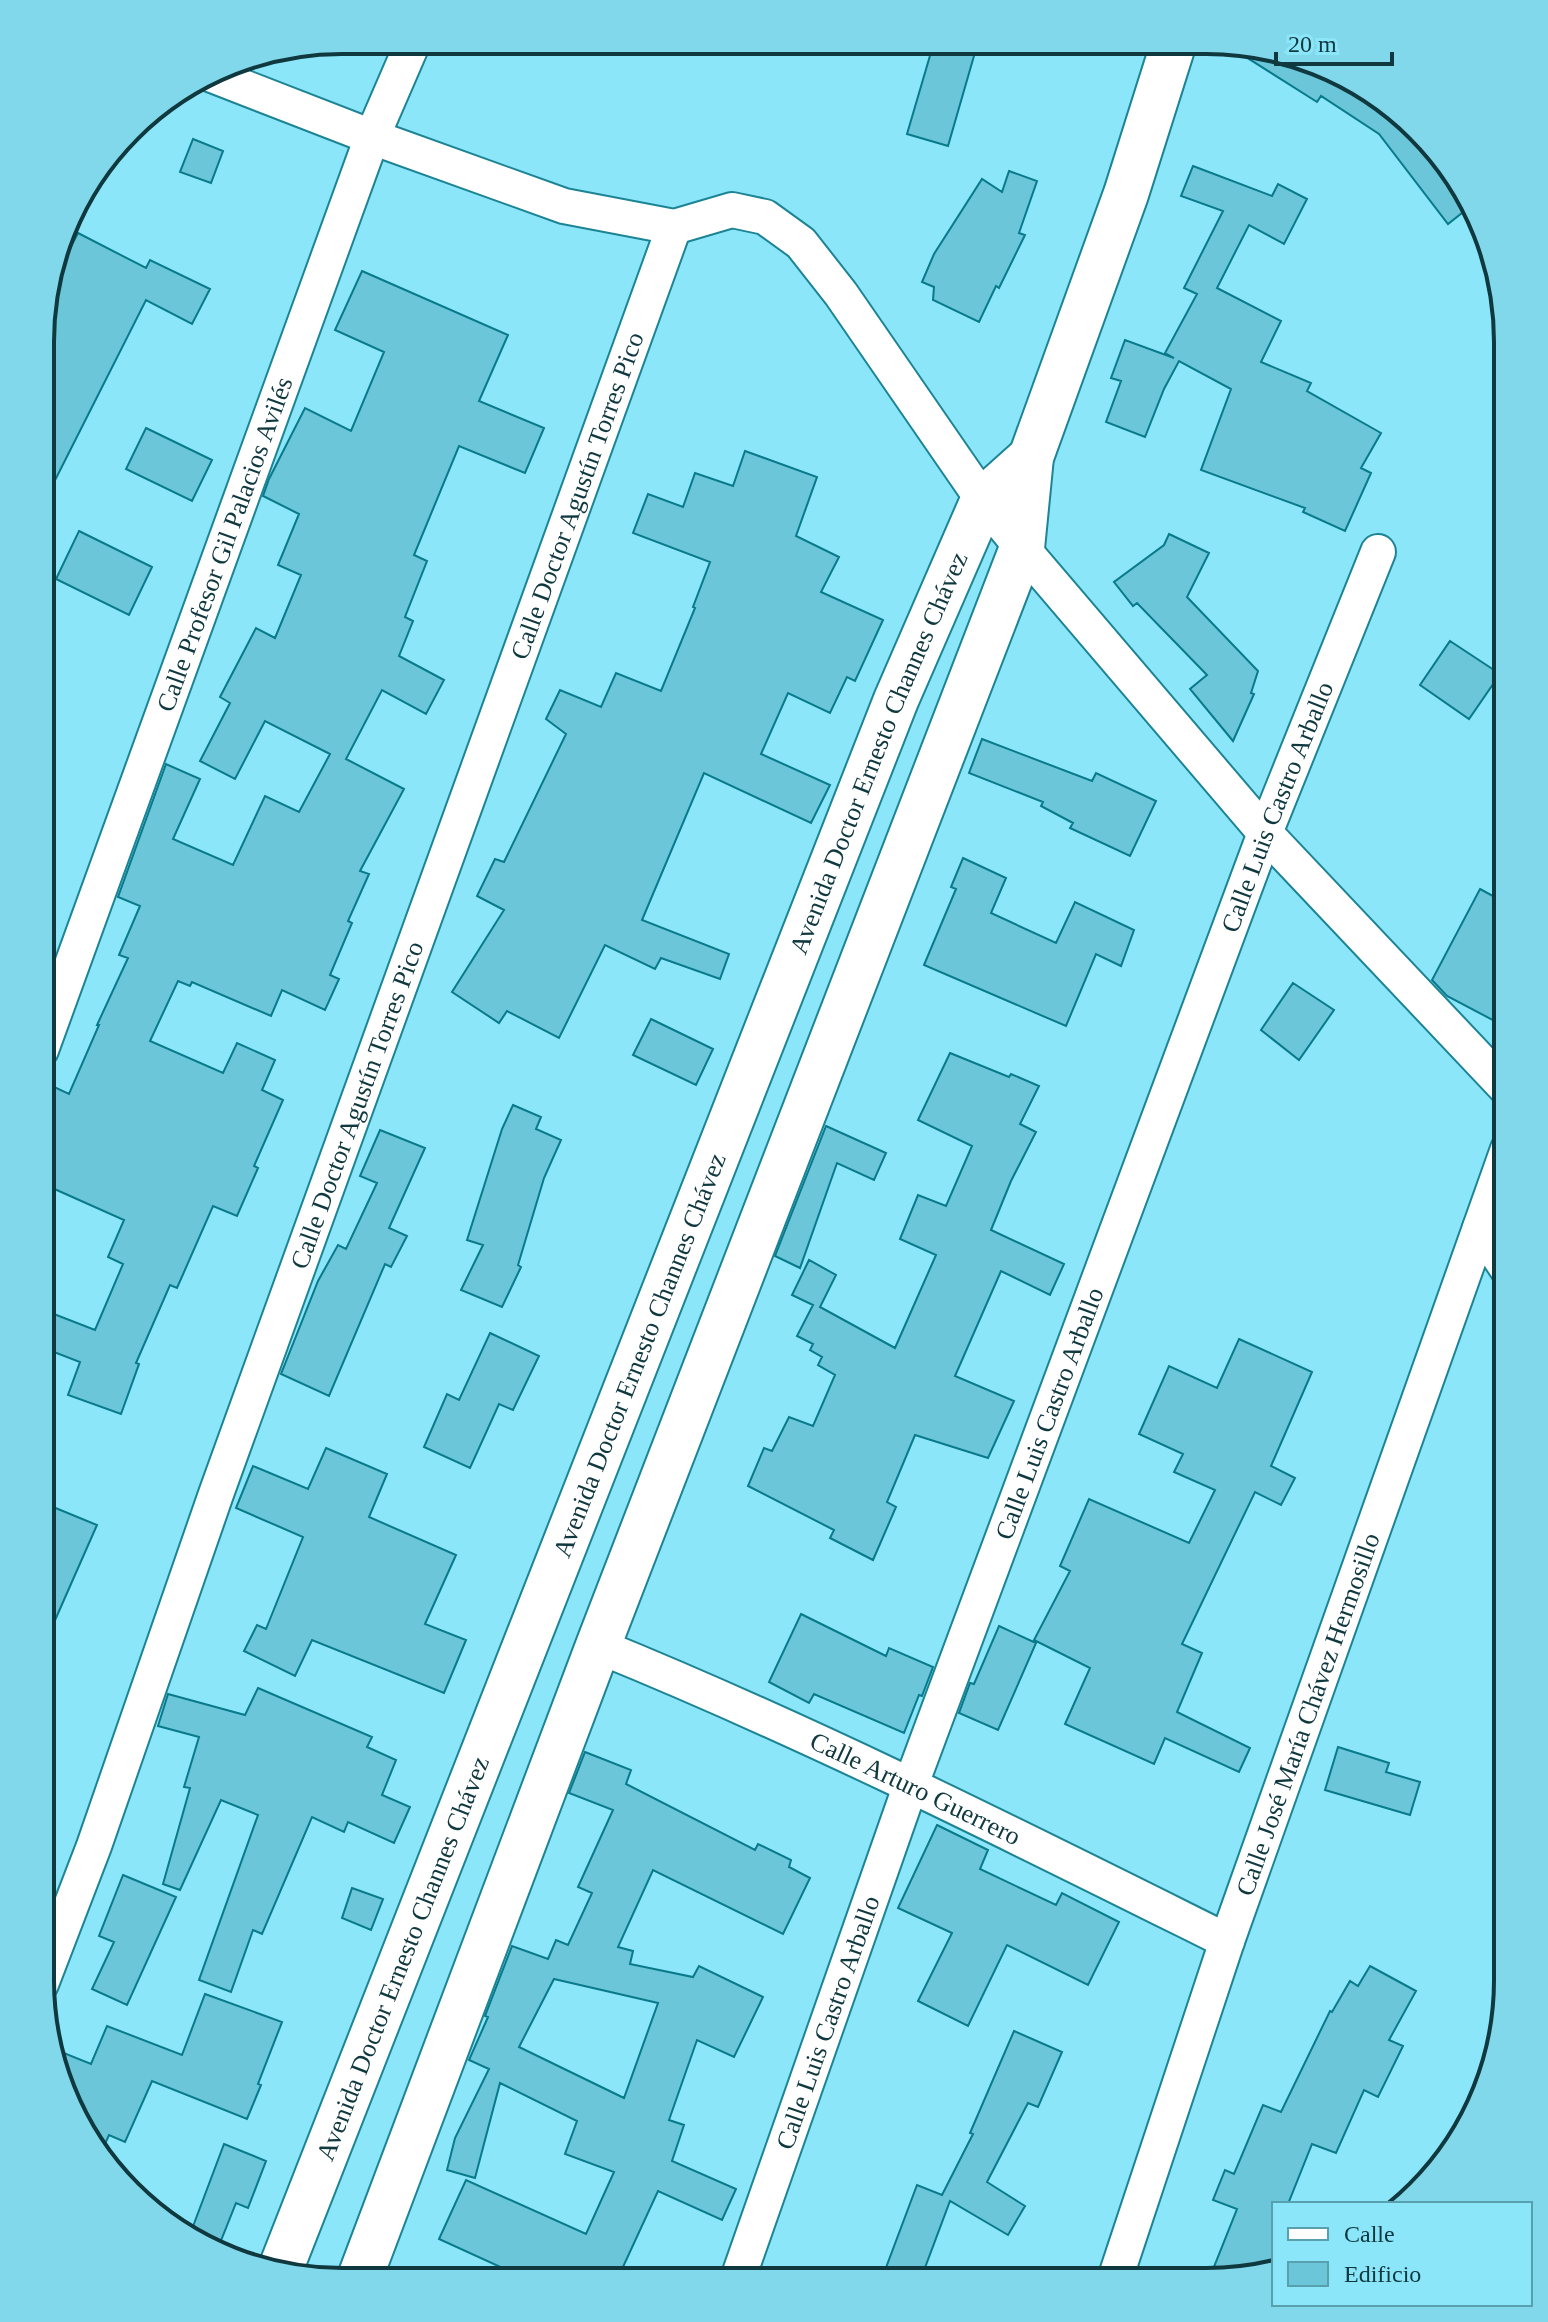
<svg xmlns="http://www.w3.org/2000/svg" width="1548" height="2322" font-family="'Times New Roman',serif">
  <rect width="100%" height="100%" fill="#8be6f9"/>
  <path fill="#6ac6d8" stroke="#087a8b" stroke-width="2" fill-rule="evenodd" d="M 934,42 L 978,42 L 948,146 L 907,134 Z
    M 1229,43 L 1246,43 L 1322,63 L 1390,103 L 1446,159 L 1472,205 L 1448,224 L 1379,134 L 1321,96 L 1317,102 L 1227,45 Z
    M 193,139 L 223,151 L 211,183 L 180,172 Z
    M 1193,166 L 1272,196 L 1278,184 L 1307,199 L 1284,244 L 1249,225 L 1217,288 L 1281,321 L 1261,362 L 1311,383 L 1307,391 L 1381,433 L 1361,468 L 1371,473 L 1345,531 L 1303,512 L 1305,508 L 1201,470 L 1231,389 L 1179,361 L 1164,389 L 1145,437 L 1106,422 L 1121,381 L 1111,378 L 1125,340 L 1174,358 L 1165,353 L 1197,294 L 1184,288 L 1223,211 L 1181,196 Z
    M 1009,171 L 1037,181 L 1019,233 L 1025,235 L 999,288 L 996,286 L 979,322 L 933,300 L 934,287 L 922,282 L 934,254 L 982,179 L 1002,192 Z
    M 78,233 L 146,268 L 150,260 L 210,289 L 192,324 L 146,300 L 42,506 L 43,302 L 59,254 L 65,258 Z
    M 362,271 L 508,335 L 479,401 L 544,428 L 525,473 L 459,446 L 414,555 L 427,561 L 405,617 L 413,621 L 399,656 L 444,680 L 426,714 L 382,690 L 346,759 L 404,789 L 360,871 L 369,874 L 348,921 L 352,923 L 330,975 L 339,979 L 325,1010 L 282,990 L 271,1016 L 192,982 L 190,986 L 178,981 L 150,1041 L 223,1073 L 237,1043 L 275,1060 L 262,1090 L 283,1100 L 254,1166 L 258,1168 L 237,1216 L 213,1206 L 177,1288 L 170,1285 L 136,1363 L 139,1364 L 121,1414 L 68,1395 L 80,1362 L 41,1347 L 41,1309 L 95,1330 L 123,1264 L 108,1257 L 124,1220 L 41,1183 L 41,1104 L 50,1085 L 69,1094 L 99,1025 L 97,1025 L 128,958 L 119,955 L 140,906 L 118,897 L 166,764 L 200,779 L 173,839 L 233,865 L 265,796 L 299,812 L 330,754 L 265,721 L 235,779 L 200,761 L 230,703 L 220,697 L 256,628 L 275,638 L 301,575 L 278,565 L 299,514 L 263,496 L 269,479 L 305,408 L 351,431 L 384,352 L 335,330 Z
    M 146,428 L 212,460 L 192,501 L 126,469 Z
    M 745,451 L 817,477 L 796,536 L 839,557 L 821,592 L 883,620 L 855,681 L 847,677 L 830,713 L 788,693 L 761,754 L 830,785 L 811,823 L 704,773 L 642,920 L 729,954 L 720,979 L 661,958 L 655,969 L 605,945 L 559,1038 L 507,1011 L 499,1023 L 452,992 L 504,910 L 477,896 L 495,859 L 504,862 L 566,734 L 546,719 L 560,690 L 601,707 L 616,673 L 661,691 L 695,608 L 693,607 L 710,562 L 633,533 L 648,494 L 683,507 L 695,473 L 733,486 Z
    M 79,531 L 152,567 L 129,615 L 56,579 Z
    M 1169,534 L 1209,553 L 1187,597 L 1258,671 L 1251,693 L 1254,694 L 1233,741 L 1190,689 L 1207,675 L 1137,603 L 1133,606 L 1114,582 L 1164,545 Z
    M 1450,641 L 1500,674 L 1469,719 L 1420,685 Z
    M 982,739 L 1092,781 L 1096,773 L 1156,801 L 1130,856 L 1070,828 L 1073,823 L 1041,806 L 1043,802 L 969,773 Z
    M 963,858 L 1006,878 L 991,913 L 1056,943 L 1075,902 L 1134,930 L 1121,966 L 1096,954 L 1066,1026 L 924,965 L 956,889 L 951,887 Z
    M 1480,889 L 1508,904 L 1508,1028 L 1447,996 L 1432,980 Z
    M 1293,983 L 1334,1010 L 1299,1060 L 1261,1030 Z
    M 651,1019 L 713,1049 L 696,1085 L 633,1055 Z
    M 950,1053 L 1009,1077 L 1011,1074 L 1039,1086 L 1020,1124 L 1036,1132 L 1011,1181 L 991,1230 L 1064,1264 L 1050,1295 L 1001,1271 L 955,1376 L 1014,1401 L 988,1458 L 915,1435 L 887,1502 L 896,1507 L 873,1560 L 830,1538 L 834,1530 L 748,1486 L 764,1448 L 772,1451 L 789,1417 L 813,1426 L 835,1375 L 818,1365 L 822,1357 L 810,1350 L 813,1344 L 797,1336 L 813,1305 L 792,1295 L 809,1260 L 836,1275 L 820,1307 L 895,1348 L 936,1255 L 900,1239 L 918,1195 L 946,1206 L 972,1146 L 918,1120 Z
    M 513,1105 L 541,1117 L 536,1129 L 561,1140 L 544,1178 L 518,1265 L 521,1267 L 502,1307 L 461,1290 L 483,1245 L 467,1240 L 502,1129 Z
    M 826,1126 L 886,1153 L 874,1180 L 837,1163 L 800,1268 L 775,1256 Z
    M 380,1130 L 425,1148 L 389,1228 L 407,1236 L 391,1267 L 385,1264 L 329,1396 L 281,1374 L 318,1281 L 338,1245 L 346,1249 L 377,1183 L 360,1176 Z
    M 490,1333 L 539,1356 L 513,1410 L 499,1404 L 470,1468 L 424,1447 L 447,1394 L 459,1400 Z
    M 1239,1339 L 1312,1372 L 1271,1466 L 1295,1478 L 1281,1505 L 1255,1492 L 1182,1644 L 1202,1653 L 1177,1712 L 1250,1748 L 1239,1772 L 1165,1738 L 1154,1764 L 1065,1724 L 1090,1668 L 1034,1640 L 1070,1571 L 1060,1566 L 1089,1499 L 1189,1543 L 1215,1490 L 1174,1472 L 1183,1454 L 1139,1434 L 1169,1366 L 1217,1388 Z
    M 326,1448 L 387,1474 L 369,1517 L 456,1555 L 425,1624 L 466,1640 L 444,1693 L 312,1640 L 295,1676 L 244,1651 L 257,1625 L 266,1629 L 303,1537 L 236,1508 L 253,1466 L 308,1489 Z
    M 41,1502 L 97,1525 L 41,1652 Z
    M 801,1614 L 886,1656 L 889,1648 L 933,1667 L 922,1696 L 919,1695 L 904,1733 L 814,1694 L 809,1703 L 769,1682 Z
    M 999,1626 L 1036,1643 L 998,1730 L 959,1713 L 970,1683 L 974,1684 Z
    M 258,1688 L 372,1737 L 367,1747 L 396,1760 L 382,1795 L 410,1807 L 394,1843 L 348,1822 L 344,1832 L 312,1817 L 262,1934 L 253,1930 L 231,1992 L 199,1980 L 258,1815 L 221,1800 L 180,1890 L 163,1884 L 190,1788 L 184,1787 L 199,1737 L 158,1726 L 168,1694 L 245,1715 Z
    M 1338,1747 L 1389,1763 L 1386,1772 L 1420,1782 L 1410,1815 L 1325,1790 Z
    M 585,1752 L 631,1770 L 626,1784 L 755,1850 L 758,1844 L 791,1860 L 789,1867 L 810,1878 L 783,1934 L 653,1870 L 618,1947 L 633,1951 L 630,1964 L 693,1977 L 699,1966 L 763,1997 L 734,2057 L 697,2040 L 669,2120 L 684,2125 L 672,2161 L 736,2189 L 722,2220 L 658,2191 L 617,2280 L 529,2280 L 439,2239 L 466,2180 L 586,2234 L 614,2172 L 565,2154 L 577,2121 L 500,2083 L 475,2178 L 447,2170 L 455,2138 L 489,2069 L 469,2060 L 488,2017 L 485,2016 L 512,1946 L 548,1959 L 556,1940 L 568,1945 L 592,1893 L 578,1887 L 613,1810 L 569,1793 ZM 554,1979 L 658,2003 L 624,2098 L 519,2047 Z
    M 937,1825 L 988,1850 L 980,1869 L 1056,1905 L 1062,1893 L 1119,1922 L 1088,1985 L 1007,1945 L 968,2026 L 918,2001 L 952,1933 L 898,1908 Z
    M 123,1875 L 176,1897 L 127,2005 L 92,1989 L 114,1942 L 99,1936 Z
    M 352,1888 L 383,1899 L 371,1930 L 342,1918 Z
    M 1370,1966 L 1416,1991 L 1389,2040 L 1403,2046 L 1378,2097 L 1364,2090 L 1336,2153 L 1312,2144 L 1288,2204 L 1274,2204 L 1274,2268 L 1208,2282 L 1237,2209 L 1213,2200 L 1225,2170 L 1234,2174 L 1263,2105 L 1281,2112 L 1330,2011 L 1332,2012 L 1350,1981 L 1358,1986 Z
    M 205,1994 L 282,2022 L 258,2084 L 261,2085 L 247,2119 L 152,2081 L 125,2142 L 109,2135 L 99,2157 L 63,2096 L 54,2049 L 91,2064 L 107,2026 L 182,2055 Z
    M 1014,2031 L 1062,2052 L 1038,2107 L 1028,2103 L 987,2182 L 1025,2206 L 1008,2235 L 950,2201 L 920,2281 L 881,2281 L 917,2185 L 942,2195 L 973,2134 L 970,2133 Z
    M 224,2144 L 266,2161 L 248,2208 L 236,2203 L 216,2253 L 189,2237 Z"/>
  <g fill="none" stroke-linecap="round" stroke-linejoin="round">
    <g stroke="#1c8494" stroke-width="38">
      <g id="street">
        <path d="M 212,75 L 372,137 L 564,206 L 674,227 L 732,210 L 765,217 L 801,243 L 841,294 L 983,500 L 1022,548 L 1265,833 L 1508,1090"/>
        <path id="s1" d="M 41,1050 L 372,137 L 414,40"/>
        <path d="M 1480,1228 L 1508,1270"/>
        <path id="s2" d="M 598,1646 C 812,1733 1020,1838 1227,1941"/>
        <path id="s3" d="M 41,1984 L 94,1846 L 216,1494 L 674,227"/>
        <path id="s4" d="M 737,2281 L 910,1787 L 1265,833 L 1378,552"/>
        <path id="s5" d="M 1114,2282 L 1227,1941 L 1508,1149"/>
      </g>
    </g>
    <g stroke="#1c8494" stroke-width="48">
      <g id="secondary">
        <path id="s6" d="M 279,2273 L 896,700 L 983,500 L 1031,457"/>
        <path d="M 359,2280 L 598,1646 L 1022,548 L 1031,457 L 1126,194 L 1174,42"/>
      </g>
    </g>
    <use href="#street" stroke="#fff" stroke-width="34"/>
    <use href="#secondary" stroke="#fff" stroke-width="44"/>
  </g>
  <g text-anchor="middle" dominant-baseline="central" stroke-width="6" stroke-linejoin="round" paint-order="stroke">
    <g font-size="26" fill="#0f383f" stroke="#8be6f9">
      <text stroke="none"><textPath href="#s3" startOffset="1582">Calle Doctor Agustín Torres Pico</textPath></text>
      <text stroke="none"><textPath href="#s1" startOffset="538">Calle Profesor Gil Palacios Avilés</textPath></text>
      <text stroke="none"><textPath href="#s6" startOffset="1634">Avenida Doctor Ernesto Channes Chávez</textPath></text>
      <text stroke="none"><textPath href="#s4" startOffset="1570">Calle Luis Castro Arballo</textPath></text>
      <text stroke="none"><textPath href="#s3" startOffset="934">Calle Doctor Agustín Torres Pico</textPath></text>
      <text stroke="none"><textPath href="#s6" startOffset="986">Avenida Doctor Ernesto Channes Chávez</textPath></text>
      <text stroke="none"><textPath href="#s4" startOffset="922">Calle Luis Castro Arballo</textPath></text>
      <text stroke="none"><textPath href="#s5" startOffset="600">Calle José María Chávez Hermosillo</textPath></text>
      <text stroke="none"><textPath href="#s2" startOffset="348">Calle Arturo Guerrero</textPath></text>
      <text stroke="none"><textPath href="#s6" startOffset="338">Avenida Doctor Ernesto Channes Chávez</textPath></text>
      <text stroke="none"><textPath href="#s4" startOffset="274">Calle Luis Castro Arballo</textPath></text>
    </g>
  </g>
  <path d="M0 0H1548V2322H0ZM342 54H1206A288 288 0 0 1 1494 342V1980A288 288 0 0 1 1206 2268H342A288 288 0 0 1 54 1980V342A288 288 0 0 1 342 54Z" fill="#81d8ea" fill-rule="evenodd"/>
  <path fill="none" stroke="#0f383f" stroke-width="4" d="M342 54H1206A288 288 0 0 1 1494 342V1980A288 288 0 0 1 1206 2268H342A288 288 0 0 1 54 1980V342A288 288 0 0 1 342 54Z"/>
  <rect x="1272" y="2202" width="260" height="104" fill="#8be6f9" stroke="#59a0af" stroke-width="2"/>
  <rect x="1288" y="2228" width="40" height="12" fill="#ffffff" stroke="#59a0af" stroke-width="2"/>
  <text x="1344" y="2242" font-size="24" fill="#0f383f">Calle</text>
  <rect x="1288" y="2262" width="40" height="24" fill="#6ac6d8" stroke="#59a0af" stroke-width="2"/>
  <text x="1344" y="2282" font-size="24" fill="#0f383f">Edificio</text>
  <path d="M1276 52v12h116v-12" fill="none" stroke="#0f383f" stroke-width="4"/>
  <text x="1288" y="52" font-size="24" fill="#0f383f" stroke="#8be6f9" stroke-width="6" paint-order="stroke">20 m</text>
</svg>
